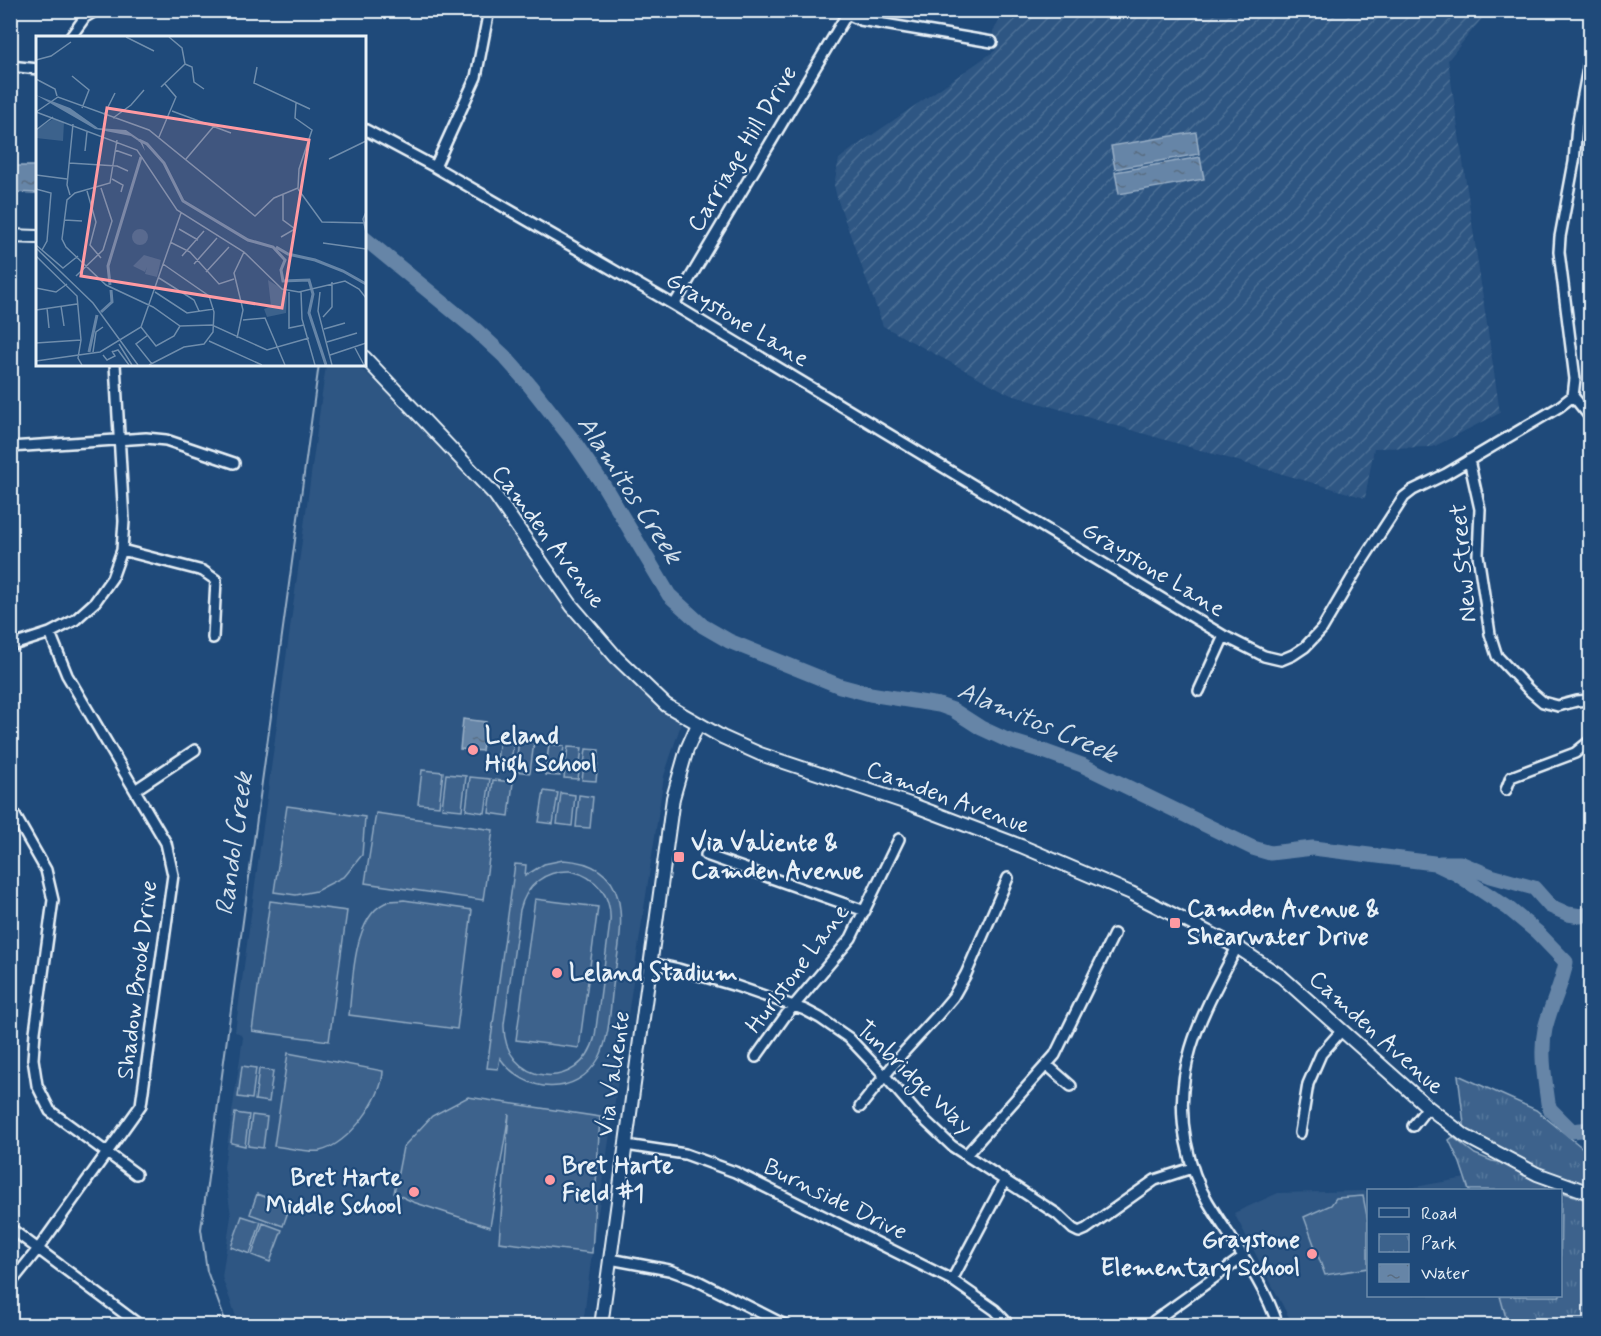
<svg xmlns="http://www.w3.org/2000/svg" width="1601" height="1336" font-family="Mynerve,sans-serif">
  <defs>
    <pattern id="industrial-furrows" width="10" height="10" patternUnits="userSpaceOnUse" patternTransform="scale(1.5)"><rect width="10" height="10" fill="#2e5683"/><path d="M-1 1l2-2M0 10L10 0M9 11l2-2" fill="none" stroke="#4c6f95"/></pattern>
    <pattern id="park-tufts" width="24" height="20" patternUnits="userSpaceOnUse" patternTransform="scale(1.5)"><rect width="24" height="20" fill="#3c628c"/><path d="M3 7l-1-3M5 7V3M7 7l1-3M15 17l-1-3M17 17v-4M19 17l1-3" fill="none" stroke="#58799d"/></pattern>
    <pattern id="water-ripples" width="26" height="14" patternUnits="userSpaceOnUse" patternTransform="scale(1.5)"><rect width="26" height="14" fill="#6685a7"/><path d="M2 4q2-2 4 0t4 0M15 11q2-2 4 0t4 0" fill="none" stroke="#596d82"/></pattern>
  </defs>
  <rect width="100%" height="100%" fill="#1f4a7a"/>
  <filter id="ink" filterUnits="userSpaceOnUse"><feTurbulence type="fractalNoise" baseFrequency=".0167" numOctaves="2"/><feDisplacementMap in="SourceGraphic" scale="12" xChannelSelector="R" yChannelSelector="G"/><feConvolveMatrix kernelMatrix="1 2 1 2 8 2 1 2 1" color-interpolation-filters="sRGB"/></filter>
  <g filter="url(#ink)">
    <path fill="#2e5683" d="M 326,365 L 358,365 L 466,467 L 634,680 L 655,704 L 676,717 L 681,724 L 664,776 L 592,1253 L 583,1325 L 239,1325 L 222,1277 L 231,1216 L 224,1167 L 243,1038 L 239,1033 L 235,1032 Z
      M 1466,1178 L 1469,1190 L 1397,1190 Z
      M 1368,1191 L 1368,1296 L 1500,1296 L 1508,1325 L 1293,1325 L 1234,1213 L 1278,1193 Z"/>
    <path fill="url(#industrial-furrows)" d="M 1006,11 L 1488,11 L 1448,60 L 1500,413 L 1433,447 L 1374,448 L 1365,498 L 1011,395 L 883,326 L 837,198 L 834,185 L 839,159 L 856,146 L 996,50 L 992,46 L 993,31 Z"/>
    <path fill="#3c628c" stroke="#92aac2" stroke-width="1.5" fill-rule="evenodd" d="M 500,737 L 514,739 L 510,770 L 496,768 Z
      M 519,740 L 534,742 L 530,773 L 515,771 Z
      M 549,744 L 564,746 L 560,776 L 545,775 Z
      M 568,747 L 582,748 L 578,779 L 564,778 Z
      M 586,749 L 599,750 L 596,781 L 582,780 Z
      M 422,770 L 443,772 L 439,806 L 418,804 Z
      M 446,774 L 466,776 L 462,810 L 442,808 Z
      M 470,777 L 490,779 L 485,813 L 466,810 Z
      M 493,780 L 513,782 L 509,816 L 489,813 Z
      M 544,791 L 558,793 L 553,824 L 539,822 Z
      M 561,793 L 575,795 L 572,826 L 557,824 Z
      M 579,795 L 593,797 L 590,828 L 576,827 Z
      M 287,806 L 365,817 L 362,855 L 345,876 L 316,891 L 296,895 L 274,892 Z
      M 376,813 L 493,830 L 483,900 L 365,883 Z
      M 563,860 C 640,864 620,935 613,986 C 610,1008 610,1037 599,1058 C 576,1098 525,1094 500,1058 L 498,1069 L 487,1068 L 515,864 L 526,865 L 525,876 L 544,864 ZM 571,871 C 597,877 612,896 610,922 L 595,1036 C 581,1095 502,1085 504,1024 L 520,910 C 526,885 545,870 571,871 Z
      M 535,899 L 598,907 L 579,1048 L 516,1040 Z
      M 404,900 L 472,910 L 457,1029 L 349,1015 C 353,983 352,912 390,901 C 394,900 400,901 404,900 Z
      M 270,901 L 347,911 L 329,1041 L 252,1031 Z
      M 288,1053 L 383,1071 C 383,1098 348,1145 320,1151 C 312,1153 284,1147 274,1146 Z
      M 242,1066 L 256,1068 L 252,1099 L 238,1097 Z
      M 259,1069 L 273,1071 L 269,1102 L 255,1100 Z
      M 468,1097 L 600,1117 L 592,1253 L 499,1242 L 509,1114 L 490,1227 L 413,1202 L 394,1193 L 403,1147 L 432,1116 Z
      M 235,1113 L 249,1115 L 245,1146 L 231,1143 Z
      M 252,1115 L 267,1117 L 263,1148 L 248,1146 Z
      M 257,1194 L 290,1206 L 283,1226 L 250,1214 Z
      M 1363,1196 L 1368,1221 L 1368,1268 L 1325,1275 L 1304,1217 L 1331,1205 L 1336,1198 Z
      M 242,1216 L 261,1222 L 250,1254 L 231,1247 Z
      M 263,1223 L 282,1230 L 270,1262 L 252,1255 Z"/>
    <path fill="url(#park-tufts)" stroke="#92aac2" stroke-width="1.5" d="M 1458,1075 L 1536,1110 L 1590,1154 L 1590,1187 L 1537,1170 L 1465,1132 Z
      M 1453,1137 L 1475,1154 L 1492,1161 L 1504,1163 L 1556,1190 L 1469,1190 L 1460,1163 L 1449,1140 Z
      M 1561,1192 L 1590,1201 L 1590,1325 L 1508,1325 L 1500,1296 L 1560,1296 Z"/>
    <path fill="url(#water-ripples)" stroke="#9ab0c7" stroke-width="1.5" d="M 1196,132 L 1199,154 L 1115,169 L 1111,146 Z
      M 1200,157 L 1204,179 L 1119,194 L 1115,172 Z
      M 10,166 L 37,166 L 37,193 L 11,192 Z
      M 463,719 L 486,722 L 482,751 L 460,749 Z"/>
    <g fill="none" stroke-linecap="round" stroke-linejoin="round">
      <path stroke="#9ab0c7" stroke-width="2" d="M 227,1326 L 207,1271 L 201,1229 L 319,364"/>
      <path stroke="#6685a7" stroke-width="15" d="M 364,238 L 476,330 L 504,356 L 527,382 L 572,439 L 604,486 L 669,595 L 703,626 L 729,641 L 840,686 L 870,694 L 939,705 L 953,710 L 981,728 L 1007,740 L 1046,752 L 1082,765 L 1253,848 L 1270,853 L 1313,848 L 1434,863 L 1457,874 L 1508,908 L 1537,932 L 1566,962 C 1562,986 1550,1006 1545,1029 C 1540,1053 1545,1080 1548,1103 L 1550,1109 L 1572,1131 L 1590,1129
        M 1440,863 L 1460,863 L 1491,876 L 1534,888 L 1550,906 L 1568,914 L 1581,916 L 1590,913"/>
      <g stroke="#e8f1f8" stroke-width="14">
        <path id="minor" d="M 844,10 L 847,14 L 860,20 L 992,42
          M 70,38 L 85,17 L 97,10
          M 10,66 L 38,69
          M 364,129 L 435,167 L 674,305 L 1224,636 L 1264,656 L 1281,660 L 1293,655 L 1305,647 L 1322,629 L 1359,566 L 1404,497 L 1413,490 L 1446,474 L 1559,407 L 1573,396 L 1575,379 L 1559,252 L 1560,237 L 1574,162 L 1577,126 L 1590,58
          M 435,167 L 476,77 L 489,10
          M 674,305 L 847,14
          M 1573,396 L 1590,417
          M 10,447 L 146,438 L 166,440 L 234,463
          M 1469,460 L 1480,509 L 1478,555 L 1490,634 L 1497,656 L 1529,690 L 1543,702 L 1558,706 L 1577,701 L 1590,700
          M 122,550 L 203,571 L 216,580 L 213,638
          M 10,646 L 50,633 L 75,620 L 95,602 L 112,578 L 122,550 L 124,521 L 115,364
          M 1199,691 L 1224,636
          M 135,790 L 195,750
          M 1506,790 L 1511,777 L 1575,753 L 1590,741
          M 10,807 L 46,870 L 53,900 L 35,1032 L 33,1059 L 37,1085 L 50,1111 L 136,1174
          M 706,855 L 865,911
          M 1237,947 C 1204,1012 1171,1065 1186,1142 C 1190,1163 1197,1184 1208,1202 C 1231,1240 1265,1283 1278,1326
          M 651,963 L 678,969 L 736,986 L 805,1010 L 820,1018 L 849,1038 L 885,1076 L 916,1112 L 952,1146 L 1057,1214 L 1073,1229 L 1079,1232 L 1086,1229 L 1155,1180 L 1192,1168
          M 756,1057 L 786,1015 L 851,938 L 899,839
          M 1047,1065 L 1071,1086
          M 860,1107 L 902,1054 L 937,1016 L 953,997 L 966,974 L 1008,878
          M 1413,1126 L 1428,1107
          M 1300,1133 L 1308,1084 L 1321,1054 L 1342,1030
          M 626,1145 L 685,1154 L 735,1172 L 952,1280 L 995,1310 L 1010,1326
          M 966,1155 L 1055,1055 L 1114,934
          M 10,1228 L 141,1326
          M 610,1259 L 669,1270 L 694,1279 L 787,1326
          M 952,1280 L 1005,1180
          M 10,1284 L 38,1249 L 141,1105 L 173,875 L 166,843 L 67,675 L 50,633
          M 1154,1321 L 1243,1257"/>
      </g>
      <g stroke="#e8f1f8" stroke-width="16">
        <path id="tertiary" d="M 10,236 L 38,237
          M 364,357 L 495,495 L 572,606 L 616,657 L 666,705 L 722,737 L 760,754 L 913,805 L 1021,846 L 1131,893 L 1237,947 L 1282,977 L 1428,1107 L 1465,1136 L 1537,1174 L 1590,1193
          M 601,1326 L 673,798 L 687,749 L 698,724"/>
      </g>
      <use href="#minor" stroke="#1f4a7a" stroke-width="9"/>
      <use href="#tertiary" stroke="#1f4a7a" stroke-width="12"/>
    </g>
  </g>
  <g fill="#ff9aa2" stroke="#1f4a7a" stroke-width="2">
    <circle cx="473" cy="750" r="6"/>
    <rect x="673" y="851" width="12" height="12" rx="3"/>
    <rect x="1169" y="917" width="12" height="12" rx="3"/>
    <circle cx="557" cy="973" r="6"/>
    <circle cx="550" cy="1180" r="6"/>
    <circle cx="414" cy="1192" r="6"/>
    <circle cx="1312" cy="1254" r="6"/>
  </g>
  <g text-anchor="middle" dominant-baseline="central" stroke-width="4.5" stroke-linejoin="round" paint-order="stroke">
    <g font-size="24" fill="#e8f1f8" stroke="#1f4a7a">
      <text transform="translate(743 149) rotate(-59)">Carriage Hill Drive</text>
      <text transform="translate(737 320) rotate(31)">Graystone Lane</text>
      <text transform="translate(548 537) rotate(53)">Camden Avenue</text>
      <text transform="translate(1464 563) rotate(-95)">New Street</text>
      <text transform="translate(1153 570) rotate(31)">Graystone Lane</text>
      <text transform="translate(948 798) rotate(20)">Camden Avenue</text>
      <text transform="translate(798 969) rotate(-53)">Hurlstone Lane</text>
      <text transform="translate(138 980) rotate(-83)">Shadow Brook Drive</text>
      <text transform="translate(1376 1033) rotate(42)">Camden Avenue</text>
      <text transform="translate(614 1074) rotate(-82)">Via Valiente</text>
      <text transform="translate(914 1078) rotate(44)">Tunbridge Way</text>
      <text transform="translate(835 1200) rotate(26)">Burnside Drive</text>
    </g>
    <g font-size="24" font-weight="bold" fill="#e8f1f8" stroke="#1f4a7a" text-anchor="start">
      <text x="485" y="736">Leland<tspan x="485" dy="28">High School</tspan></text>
      <text x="691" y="843">Via Valiente &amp;<tspan x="691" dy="28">Camden Avenue</tspan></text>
      <text x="1187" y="909">Camden Avenue &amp;<tspan x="1187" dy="28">Shearwater Drive</tspan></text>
      <text x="569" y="973">Leland Stadium</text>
      <text x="562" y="1166">Bret Harte<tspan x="562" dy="28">Field #1</tspan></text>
      <text x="402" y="1178" text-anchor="end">Bret Harte<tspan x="402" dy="28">Middle School</tspan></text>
      <text x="1300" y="1240" text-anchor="end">Graystone<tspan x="1300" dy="28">Elementary School</tspan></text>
    </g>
    <g font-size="26" font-style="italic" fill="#d4e1ec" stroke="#1f4a7a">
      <text transform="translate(629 490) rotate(57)">Alamitos Creek</text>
      <text transform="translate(1037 723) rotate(23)">Alamitos Creek</text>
      <text transform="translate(235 844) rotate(-82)">Randol Creek</text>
    </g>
  </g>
  <g transform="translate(36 36)">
    <rect width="330" height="330" fill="#1f4a7a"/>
    <path d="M96 201a8 8 0 1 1 16 0a8 8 0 1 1-16 0ZM 108,219 L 125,224 L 121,241 L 109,238 L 111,231 L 109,236 L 97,230 Z" fill="#3c628c"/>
    <path d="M 17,83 L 28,86 L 27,105 L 0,102 L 0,94 ZM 232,244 L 251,256 L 250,277 L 231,281 L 228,273 L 235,270 Z" fill="#3c628c"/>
    <path d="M 0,59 L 34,72 L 62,92 L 90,94 L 106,105 L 109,115 L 104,106 L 95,100 L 59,93 Z" fill="#6685a7"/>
    <path fill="none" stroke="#6685a7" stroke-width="3" d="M 103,104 L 111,108 L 128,127 L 147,165 L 212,204 L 237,211 L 249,224 L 245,234 L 247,245 L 273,244 L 277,258 L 273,277 L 290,329M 240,211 L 252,218 L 279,224 L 307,235 L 330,248M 74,249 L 72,230 L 105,121M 65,276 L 76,266 L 75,254M 53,316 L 61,279"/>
    <path fill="none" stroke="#6f8dac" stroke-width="1.5" d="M 90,1 L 118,15M 0,24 L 15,20 L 35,6M 149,28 L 156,31 L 158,46 L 168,53M 221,31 L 218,47 L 274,73M 36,40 L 53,54 L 46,72M 0,43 L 19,53 L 21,60M 125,51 L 149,28 L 146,12 L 133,1M 136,75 L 195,97M 0,76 L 22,61 L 113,94 L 219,180 L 238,162 L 262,152 L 263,133 L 276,94 L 259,82 L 260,67M 0,76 L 101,114 L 141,174 L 208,216 L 246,253 L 263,256 L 309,245 L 323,253 L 330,262M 68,79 L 79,57M 77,82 L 95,69 L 108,54M 0,94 L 17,81M 123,101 L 140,61 L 129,48M 81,104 L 74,147 L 39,157 L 31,164 L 26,203 L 30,211 L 70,249 L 117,271 L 144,290 L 176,289 L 231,314 L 273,302M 79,114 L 96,120M 49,115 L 51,96M 150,123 L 178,90M 293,123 L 330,105M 33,127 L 81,130 L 92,135M 0,139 L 31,143M 76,143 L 87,149 L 85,156M 0,153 L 15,157 L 11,205 L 6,214M 262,153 L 286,186 L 330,187M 51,155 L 60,186 L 54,209 L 65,222M 34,159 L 31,149 L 37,88M 330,176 L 327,183 L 330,196M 28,184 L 46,185M 143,193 L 162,204M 245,201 L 259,193 L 247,184 L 247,159M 134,206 L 154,216 L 183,248 L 198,243M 287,207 L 330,213M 0,209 L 27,232 L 42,220M 0,212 L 57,267 L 102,329M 0,220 L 41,260 L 45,304 L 42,322 L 46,329M 146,220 L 168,195M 158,228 L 181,202M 170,236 L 193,211M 40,240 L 67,214 L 76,185 L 65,152M 123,242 L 158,264 L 163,275M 0,252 L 20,256 L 31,248M 119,256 L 151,277 L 178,273M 253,256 L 253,292 L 268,289M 265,256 L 266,283 L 279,329M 284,256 L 282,275 L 296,329M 25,270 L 28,290M 11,272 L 13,292M 0,274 L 41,268M 287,281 L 296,271 L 296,246M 207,284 L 229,282 L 249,329M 105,291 L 120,310 L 138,300 L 144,290M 288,293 L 309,287M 112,299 L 100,308 L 116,328M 201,302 L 207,274 L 198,237 L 208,216M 173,305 L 226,329M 291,306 L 321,297M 0,307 L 45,304M 83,308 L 96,329M 319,312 L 328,329M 57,316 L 60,296 L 67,291M 76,316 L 82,314 L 93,329M 67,319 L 71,324 L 79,320 L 76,315M 294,319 L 330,307M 0,325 L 64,316 L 105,291 L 145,177M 113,329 L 148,311 L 168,308 L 177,296 L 178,276 L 173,260 L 127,228"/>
    <path fill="#ff9aa2" fill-opacity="0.15" stroke="#ff9aa2" stroke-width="3" d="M 71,72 L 273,104 L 246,272 L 45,240 Z"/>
    <rect width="330" height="330" fill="none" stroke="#e8f1f8" stroke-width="3"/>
  </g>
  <rect width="1601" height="1336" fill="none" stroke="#1f4a7a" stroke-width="36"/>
  <rect x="18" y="18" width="1565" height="1300" fill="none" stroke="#e8f1f8" stroke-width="2" filter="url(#ink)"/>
  <rect x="1367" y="1189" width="195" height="108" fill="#1f4a7a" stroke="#6f8dac" stroke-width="1.5"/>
  <rect x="1379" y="1208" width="30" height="9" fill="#1f4a7a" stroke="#6f8dac" stroke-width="1.5"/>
  <text x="1421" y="1219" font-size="18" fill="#e8f1f8">Road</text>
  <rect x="1379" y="1234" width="30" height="18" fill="url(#park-tufts)" stroke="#6f8dac" stroke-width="1.5"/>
  <text x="1421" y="1249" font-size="18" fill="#e8f1f8">Park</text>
  <rect x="1379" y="1264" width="30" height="18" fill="url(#water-ripples)" stroke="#6f8dac" stroke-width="1.5"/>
  <text x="1421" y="1279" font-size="18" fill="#e8f1f8">Water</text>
</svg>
